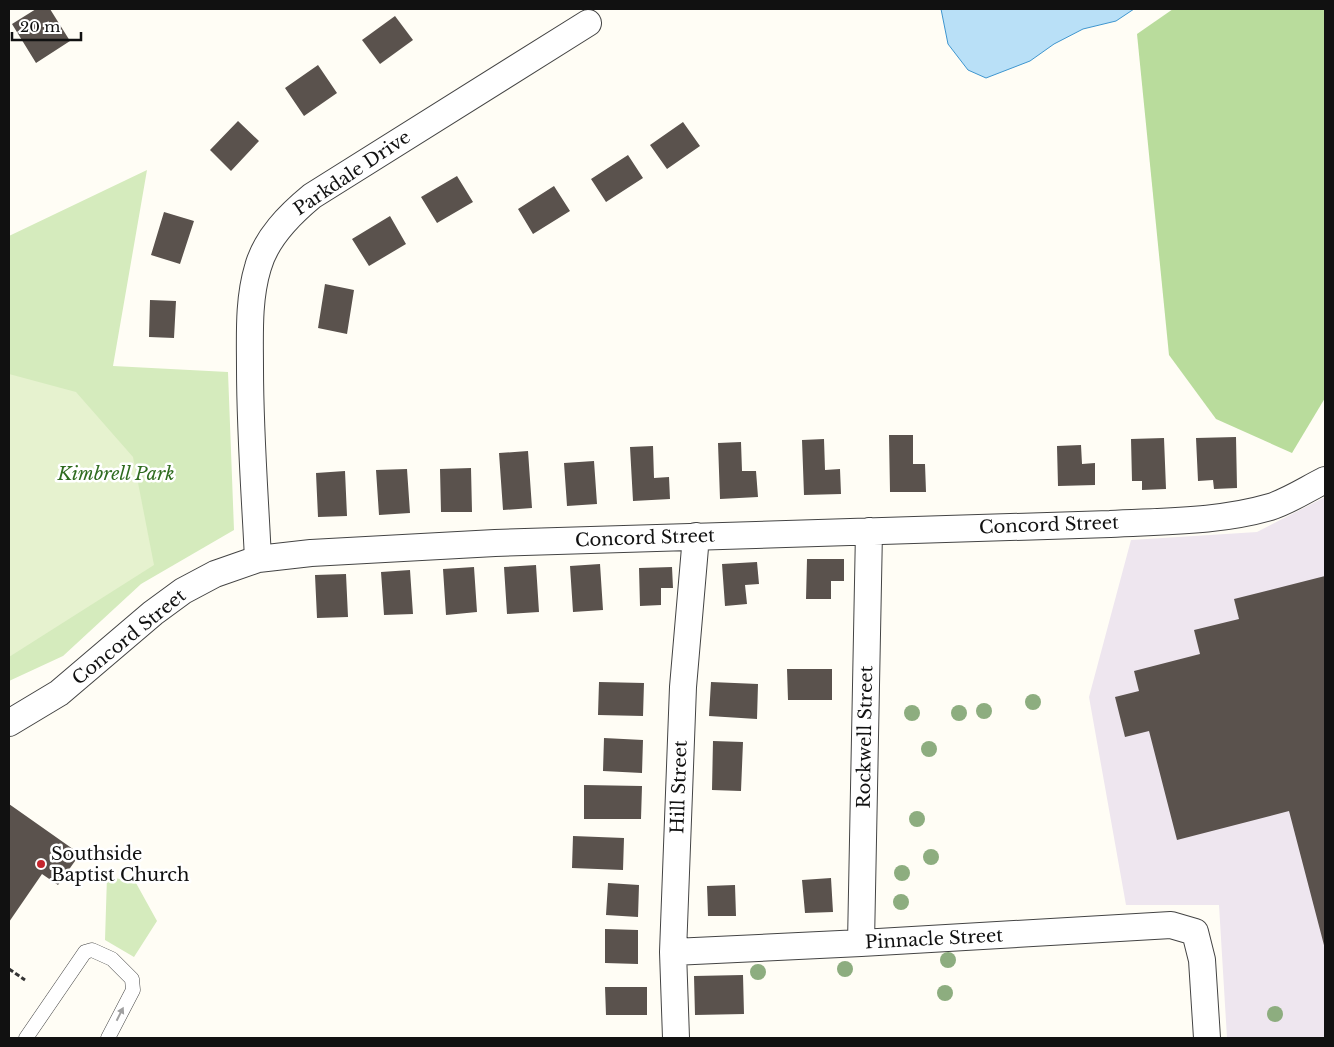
<svg xmlns="http://www.w3.org/2000/svg" width="1334" height="1047" font-family="'Libre Baskerville',serif">
  <rect width="100%" height="100%" fill="#fffdf5"/>
  <path fill="#eee6ef" d="M 1325,497 L 1325,1038 L 1227,1038 L 1219,905 L 1126,905 L 1089,697 L 1131,540 L 1257,532 Z"/>
  <path fill="#d5ebbd" d="M 147,170 L 113,366 L 228,372 L 234,530 L 141,584 L 63,656 L 9,681 L 9,236 Z
    M 107,876 L 136,883 L 157,921 L 134,957 L 105,940 Z"/>
  <path fill="#b9dc9c" d="M 1173,9 L 1325,9 L 1325,398 L 1292,453 L 1216,419 L 1169,355 L 1137,34 Z"/>
  <path fill="#e6f2cf" d="M 9,374 L 76,392 L 133,457 L 154,565 L 9,657 Z"/>
  <path fill="#b9e0f7" stroke="#3f96cf" d="M 941,9 L 1134,9 L 1116,21 L 1083,29 L 1054,44 L 1030,61 L 986,78 L 968,70 L 948,44 Z"/>
  <path fill="#5a524d" d="M 36,9 L 50,9 L 70,41 L 36,63 L 12,24 Z
    M 395,16 L 413,40 L 380,64 L 362,40 Z
    M 318,65 L 337,93 L 304,116 L 285,88 Z
    M 238,121 L 259,141 L 231,171 L 210,150 Z
    M 683,122 L 700,146 L 667,169 L 650,145 Z
    M 628,155 L 643,178 L 606,202 L 591,179 Z
    M 457,176 L 473,202 L 437,223 L 421,197 Z
    M 554,186 L 570,211 L 533,234 L 518,209 Z
    M 164,212 L 194,221 L 180,264 L 151,255 Z
    M 390,216 L 406,244 L 369,266 L 352,239 Z
    M 325,284 L 354,290 L 347,334 L 318,328 Z
    M 150,300 L 176,301 L 174,338 L 149,337 Z
    M 889,435 L 913,435 L 913,464 L 925,464 L 926,492 L 890,492 Z
    M 1236,437 L 1237,488 L 1214,489 L 1213,480 L 1198,481 L 1196,438 Z
    M 1164,438 L 1166,489 L 1142,490 L 1142,481 L 1132,481 L 1131,439 Z
    M 824,439 L 825,470 L 840,469 L 841,494 L 804,495 L 802,440 Z
    M 741,442 L 742,471 L 756,471 L 758,497 L 720,499 L 718,443 Z
    M 1081,445 L 1082,464 L 1095,463 L 1095,485 L 1058,486 L 1057,446 Z
    M 653,446 L 654,478 L 669,477 L 670,499 L 633,501 L 630,447 Z
    M 528,451 L 532,508 L 503,510 L 499,453 Z
    M 594,461 L 597,504 L 567,506 L 564,463 Z
    M 471,468 L 472,512 L 441,512 L 440,469 Z
    M 407,469 L 410,513 L 379,515 L 376,470 Z
    M 345,471 L 347,516 L 318,517 L 316,473 Z
    M 807,559 L 844,559 L 844,581 L 831,581 L 831,599 L 806,599 Z
    M 757,562 L 759,584 L 745,585 L 747,604 L 725,606 L 722,564 Z
    M 600,564 L 603,610 L 573,612 L 570,566 Z
    M 536,565 L 539,612 L 507,614 L 504,567 Z
    M 474,567 L 477,612 L 446,615 L 443,569 Z
    M 672,567 L 673,588 L 661,588 L 661,605 L 640,606 L 639,568 Z
    M 410,570 L 413,614 L 384,615 L 381,572 Z
    M 346,574 L 348,617 L 317,618 L 315,575 Z
    M 1325,576 L 1325,949 L 1289,811 L 1177,840 L 1149,731 L 1125,737 L 1115,697 L 1139,691 L 1134,671 L 1200,654 L 1194,630 L 1239,619 L 1234,599 Z
    M 787,669 L 832,669 L 832,700 L 788,700 Z
    M 599,682 L 644,683 L 643,716 L 598,715 Z
    M 711,682 L 758,684 L 757,719 L 709,716 Z
    M 604,738 L 643,740 L 642,773 L 603,771 Z
    M 713,741 L 743,742 L 741,791 L 712,790 Z
    M 584,785 L 642,786 L 641,819 L 584,819 Z
    M 9,804 L 80,854 L 58,885 L 42,874 L 9,922 Z
    M 573,836 L 624,838 L 623,870 L 572,868 Z
    M 831,878 L 833,912 L 805,913 L 802,880 Z
    M 608,883 L 639,885 L 638,917 L 606,915 Z
    M 735,885 L 736,916 L 708,916 L 707,886 Z
    M 605,929 L 638,930 L 638,964 L 605,963 Z
    M 743,975 L 744,1014 L 695,1015 L 694,976 Z
    M 605,987 L 647,987 L 647,1015 L 606,1015 Z"/>
  <g fill="none" stroke-linecap="round" stroke-linejoin="round">
    <g stroke="#444" stroke-width="15">
      <path id="service" d="M 26,1038 L 85,952 L 92,950 L 112,959 L 132,979 L 133,990 L 108,1038"/>
    </g>
    <g stroke="#444" stroke-width="28">
      <path id="minor" d="M 258,559 C 255,496 250,433 250,369 C 250,335 248,300 258,267 C 266,238 289,215 312,196 L 588,23
        M 9,723 L 59,693 L 153,613 L 183,591 L 215,574 L 258,559 L 311,553 L 495,543 L 1110,524 C 1163,521 1219,522 1270,507 C 1289,501 1307,489 1325,480
        M 861,943 L 869,531
        M 673,952 L 861,943 L 1171,925 L 1195,932 L 1202,960 L 1207,1038
        M 676,1038 L 673,952 L 683,687 L 696,536"/>
    </g>
    <path stroke="#333" stroke-width="3" stroke-dasharray="5 2.5" stroke-linecap="butt" d="M 9,969 L 25,980"/>
    <use href="#service" stroke="#fff" stroke-width="14"/>
    <use href="#minor" stroke="#fff" stroke-width="26"/>
  </g>
  <g fill="#8dad7f">
    <circle cx="1033" cy="702" r="8"/>
    <circle cx="984" cy="711" r="8"/>
    <circle cx="912" cy="713" r="8"/>
    <circle cx="959" cy="713" r="8"/>
    <circle cx="929" cy="749" r="8"/>
    <circle cx="917" cy="819" r="8"/>
    <circle cx="931" cy="857" r="8"/>
    <circle cx="902" cy="873" r="8"/>
    <circle cx="901" cy="902" r="8"/>
    <circle cx="948" cy="960" r="8"/>
    <circle cx="845" cy="969" r="8"/>
    <circle cx="758" cy="972" r="8"/>
    <circle cx="945" cy="993" r="8"/>
    <circle cx="1275" cy="1014" r="8"/>
  </g>
  <defs><path id="oneway-solid" d="M-6-.8H1V-3.2L6.5 0L1 3.2V.8H-6Z" transform="scale(1.25)"/></defs>
  <use fill="#a0a0a0" href="#oneway-solid" transform="translate(120 1014) rotate(-63)"/>
  <circle fill="#c4262e" stroke="#fff" stroke-width="2" cx="41" cy="864" r="5"/>
  <g text-anchor="middle" dominant-baseline="central" stroke-width="5" stroke-linejoin="round" paint-order="stroke">
    <g font-size="18" fill="#111" stroke="#fff">
      <text transform="translate(352 173) rotate(-34)">Parkdale Drive</text>
      <text transform="translate(1049 525) rotate(-2)">Concord Street</text>
      <text transform="translate(645 538) rotate(-2)">Concord Street</text>
      <text transform="translate(129 637) rotate(-39)">Concord Street</text>
      <text transform="translate(865 737) rotate(-89)">Rockwell Street</text>
      <text transform="translate(679 787) rotate(-88)">Hill Street</text>
      <text transform="translate(934 939) rotate(-3)">Pinnacle Street</text>
    </g>
    <g font-size="18" font-style="italic" fill="#2f6b1f" stroke="#fff">
      <text x="116" y="474">Kimbrell Park</text>
    </g>
    <g font-size="18" fill="#111" stroke="#fff" text-anchor="start">
      <text x="51" y="854">Southside<tspan x="51" dy="21">Baptist Church</tspan></text>
    </g>
  </g>
  <rect width="1334" height="1047" fill="none" stroke="#111111" stroke-width="20"/>
  <path d="M12 32v8h69v-8" fill="none" stroke="#111111" stroke-width="2.5"/>
  <text x="20" y="32" font-size="15" fill="#111111" stroke="#ffffff" stroke-width="4" paint-order="stroke">20 m</text>
</svg>
